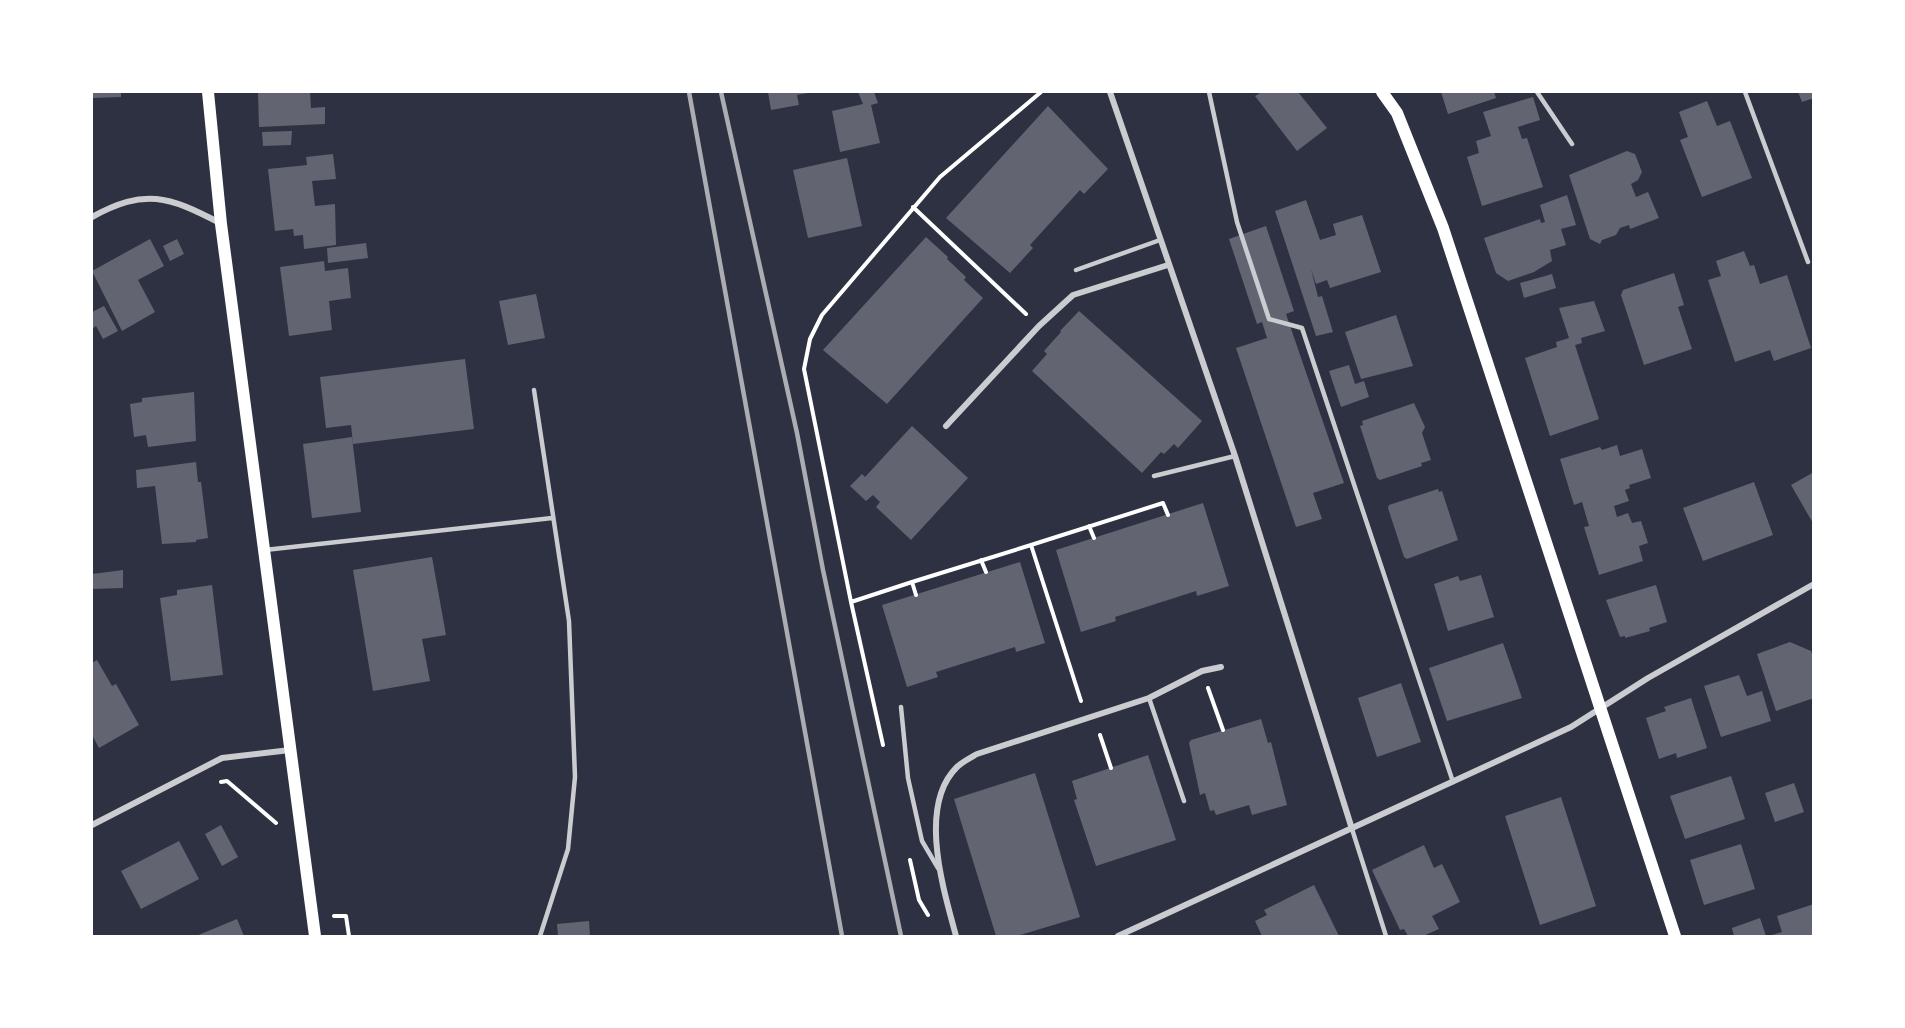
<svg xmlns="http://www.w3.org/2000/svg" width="1905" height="1028" font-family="'IBM Plex Serif',serif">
  <rect width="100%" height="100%" fill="#2d3142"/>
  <path fill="#626471" d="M 92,92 L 121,92 L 121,97 L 92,98 Z
    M 258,92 L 310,92 L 311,108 L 325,107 L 325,124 L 259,127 Z
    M 768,92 L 808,92 L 808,93 L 797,95 L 799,105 L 771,110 Z
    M 858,92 L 874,92 L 878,103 L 871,105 L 880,143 L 840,152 L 832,111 L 863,104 Z
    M 1262,92 L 1298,92 L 1327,128 L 1297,151 L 1255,96 Z
    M 1441,92 L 1494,92 L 1496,98 L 1448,114 Z
    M 1798,92 L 1814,92 L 1814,98 L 1802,102 Z
    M 1533,97 L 1540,120 L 1518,127 L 1522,139 L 1527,138 L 1543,187 L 1482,206 L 1467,157 L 1479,153 L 1476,141 L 1491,136 L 1483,112 Z
    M 1707,101 L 1717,126 L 1730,121 L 1752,178 L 1702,197 L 1680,140 L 1688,137 L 1679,112 Z
    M 1048,106 L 1108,169 L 1084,194 L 1080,190 L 1030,245 L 1033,248 L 1010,273 L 946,218 Z
    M 292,131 L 291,145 L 263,146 L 262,132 Z
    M 1627,151 L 1635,154 L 1642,172 L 1638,180 L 1631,184 L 1636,197 L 1648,192 L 1659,218 L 1630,229 L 1629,225 L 1620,228 L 1616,235 L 1602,240 L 1600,244 L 1590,239 L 1569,175 Z
    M 333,154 L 336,179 L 312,181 L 315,206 L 335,204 L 336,245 L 304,249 L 303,235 L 294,236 L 293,229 L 275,231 L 268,169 L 307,165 L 306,157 Z
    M 847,158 L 862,226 L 808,238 L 793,170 Z
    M 1567,195 L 1576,225 L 1561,229 L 1566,245 L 1550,250 L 1552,261 L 1534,272 L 1508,281 L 1496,273 L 1484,238 L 1540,219 L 1541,223 L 1545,222 L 1540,205 Z
    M 1306,200 L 1320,240 L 1336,235 L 1333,224 L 1362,215 L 1381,272 L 1330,288 L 1327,280 L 1316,284 L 1311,269 L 1318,297 L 1322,296 L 1333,332 L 1316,336 L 1275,211 Z
    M 1266,226 L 1294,311 L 1286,314 L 1344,483 L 1313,493 L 1322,519 L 1296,527 L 1236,348 L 1267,338 L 1262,322 L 1257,324 L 1229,239 Z
    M 926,237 L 948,257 L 947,259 L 966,277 L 964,280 L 983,298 L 887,404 L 823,350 Z
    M 150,239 L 164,266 L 138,280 L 155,312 L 122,331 L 92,271 Z
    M 177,239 L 184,254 L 170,261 L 163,246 Z
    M 366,243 L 368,258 L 328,263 L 327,248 Z
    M 1744,251 L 1750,266 L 1754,265 L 1760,284 L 1787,275 L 1811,348 L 1774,361 L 1770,350 L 1735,362 L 1708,280 L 1721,276 L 1716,261 Z
    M 324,261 L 325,271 L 348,268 L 351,298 L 329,301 L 332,330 L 289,336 L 280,267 Z
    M 1674,273 L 1684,305 L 1678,307 L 1692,349 L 1644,365 L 1621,295 L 1623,290 Z
    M 1552,274 L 1556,288 L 1524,298 L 1520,283 Z
    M 536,294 L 545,338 L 508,345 L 499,301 Z
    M 1594,301 L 1605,331 L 1581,338 L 1582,343 L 1575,345 L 1599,419 L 1550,436 L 1525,358 L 1557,347 L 1556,342 L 1569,338 L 1559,308 Z
    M 104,306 L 118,331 L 103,339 L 96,326 L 92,329 L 92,312 Z
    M 1079,311 L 1202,421 L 1178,448 L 1174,444 L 1164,454 L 1161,452 L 1142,473 L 1032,371 L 1047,354 L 1044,351 L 1061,332 L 1060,331 Z
    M 1396,315 L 1413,366 L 1361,379 L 1345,332 Z
    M 465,359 L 474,429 L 353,444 L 351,425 L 326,428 L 320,377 Z
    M 1349,365 L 1355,384 L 1364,381 L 1369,397 L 1341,407 L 1329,371 Z
    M 194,392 L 196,441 L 148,447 L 146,435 L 134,437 L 130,404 L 142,402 L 142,398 Z
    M 1414,403 L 1425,427 L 1422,433 L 1431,460 L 1421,463 L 1422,466 L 1380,480 L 1377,478 L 1360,426 L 1363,425 L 1362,421 Z
    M 912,426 L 968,478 L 911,540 L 876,507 L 880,502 L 873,495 L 866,501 L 850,486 L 862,474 L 865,477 Z
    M 352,437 L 361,512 L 312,518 L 303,444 Z
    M 1617,445 L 1620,456 L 1642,449 L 1651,478 L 1629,485 L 1630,488 L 1625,490 L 1629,501 L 1614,506 L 1617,517 L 1628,513 L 1632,523 L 1641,521 L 1648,543 L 1639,546 L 1643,561 L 1599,575 L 1584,527 L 1589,526 L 1582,502 L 1574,505 L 1560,459 L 1600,447 L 1602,450 Z
    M 196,462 L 198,482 L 201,482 L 208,538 L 196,540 L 196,542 L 162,544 L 155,486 L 137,488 L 136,470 Z
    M 1814,472 L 1814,525 L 1791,485 Z
    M 1754,482 L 1773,535 L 1703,561 L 1683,508 Z
    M 1438,489 L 1439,492 L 1442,491 L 1458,540 L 1407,559 L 1404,557 L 1388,508 L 1389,505 Z
    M 1203,503 L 1229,586 L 1197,596 L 1196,591 L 1115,617 L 1116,621 L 1081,632 L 1056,550 Z
    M 432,557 L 446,635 L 422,639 L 430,681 L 373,691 L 353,570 Z
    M 1020,562 L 1045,643 L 1016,652 L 1015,647 L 936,672 L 938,677 L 907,687 L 882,605 Z
    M 123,570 L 123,588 L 92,589 L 92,574 Z
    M 1481,575 L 1494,617 L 1448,631 L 1434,584 L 1458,576 L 1460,581 Z
    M 212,585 L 223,675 L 171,681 L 160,598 L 177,595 L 177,590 Z
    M 1656,585 L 1667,622 L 1649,628 L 1650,631 L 1625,638 L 1625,636 L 1620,637 L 1606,600 Z
    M 1790,642 L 1811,651 L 1814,661 L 1814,698 L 1776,711 L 1757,654 Z
    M 1503,643 L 1522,698 L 1447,721 L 1429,668 Z
    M 97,660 L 112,686 L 116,684 L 139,725 L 99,748 L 92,735 L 92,663 Z
    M 1739,675 L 1747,696 L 1762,691 L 1771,721 L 1721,737 L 1704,686 Z
    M 1401,683 L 1421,742 L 1377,757 L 1358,698 Z
    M 1691,698 L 1707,748 L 1677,758 L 1676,753 L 1659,759 L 1646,718 L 1666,711 L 1664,707 Z
    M 1261,719 L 1268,743 L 1271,742 L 1287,805 L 1252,815 L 1249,805 L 1216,815 L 1214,810 L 1210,811 L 1205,793 L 1200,795 L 1189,743 L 1191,740 Z
    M 1148,755 L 1176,840 L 1096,866 L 1074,800 L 1077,799 L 1072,781 Z
    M 1035,773 L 1080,917 L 1017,936 L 996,936 L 954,799 Z
    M 1731,776 L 1745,819 L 1685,839 L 1670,796 Z
    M 1794,783 L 1804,812 L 1775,822 L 1765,793 Z
    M 1561,797 L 1596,906 L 1540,925 L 1505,816 Z
    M 221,825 L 238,857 L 222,866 L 205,834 Z
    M 179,841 L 199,879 L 141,909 L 121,871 Z
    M 1741,844 L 1755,889 L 1704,905 L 1690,860 Z
    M 1424,845 L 1434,868 L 1442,864 L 1460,902 L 1432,916 L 1439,929 L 1423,936 L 1408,936 L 1404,929 L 1400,930 L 1372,870 Z
    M 1314,885 L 1339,936 L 1262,936 L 1255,921 L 1267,915 L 1264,910 Z
    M 1814,904 L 1814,936 L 1769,936 L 1782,932 L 1777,916 Z
    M 1760,918 L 1766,936 L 1734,936 L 1732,928 Z
    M 237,919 L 244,936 L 196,936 Z
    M 589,921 L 590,936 L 558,936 L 557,924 Z"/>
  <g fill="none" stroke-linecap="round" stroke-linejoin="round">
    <path stroke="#fff" stroke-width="4" d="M 913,207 L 1026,314
      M 1089,526 L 1094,538
      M 981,560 L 986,572
      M 916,595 L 912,582 L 1031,545
      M 851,602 L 912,582
      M 1208,688 L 1223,730
      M 1081,701 L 1031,545 L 1163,503 L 1168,515
      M 1100,735 L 1111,768
      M 883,745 L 851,602 L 804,369 L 810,339 L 822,315 L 940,177 L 1041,92
      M 221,782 L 227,781 L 276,823
      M 910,860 L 919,900 L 928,915
      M 334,916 L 346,916 L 349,936"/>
    <path stroke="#caccd0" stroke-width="4.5" d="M 1209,92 L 1237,222 L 1269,319 L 1302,328 L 1453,782
      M 1537,92 L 1572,144
      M 1745,92 L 1808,262
      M 1076,270 L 1160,240
      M 534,390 L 569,621 L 575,777 L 568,849 L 540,936
      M 1154,476 L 1235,456
      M 265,550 L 552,518
      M 1149,698 L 1184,801
      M 901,707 L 908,778 L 922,841 L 938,868
      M 1352,829 L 1386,936"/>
    <path stroke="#caccd0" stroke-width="6" d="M 1110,92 L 1235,456 L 1352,829
      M 92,217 C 145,188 168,196 220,223
      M 946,426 L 1039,326 L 1073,295 L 1168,265
      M 92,825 L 222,758 L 290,750
      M 956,936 C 944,891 917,806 957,767 C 962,762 970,758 977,754 L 1149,698 L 1202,671 L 1221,667
      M 1118,936 L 1571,727 L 1648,678 L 1814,584"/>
    <path stroke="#fff" stroke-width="12" d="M 208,92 L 221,224 L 315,936
      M 1382,92 L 1397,113 L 1443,228 L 1675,936"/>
    <path stroke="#abadb3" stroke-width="4.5" d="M 689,92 L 842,936
      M 721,92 L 797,433 L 823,570 L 901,936"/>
  </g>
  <rect width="1905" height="1028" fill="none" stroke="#ffffff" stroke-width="186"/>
</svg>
